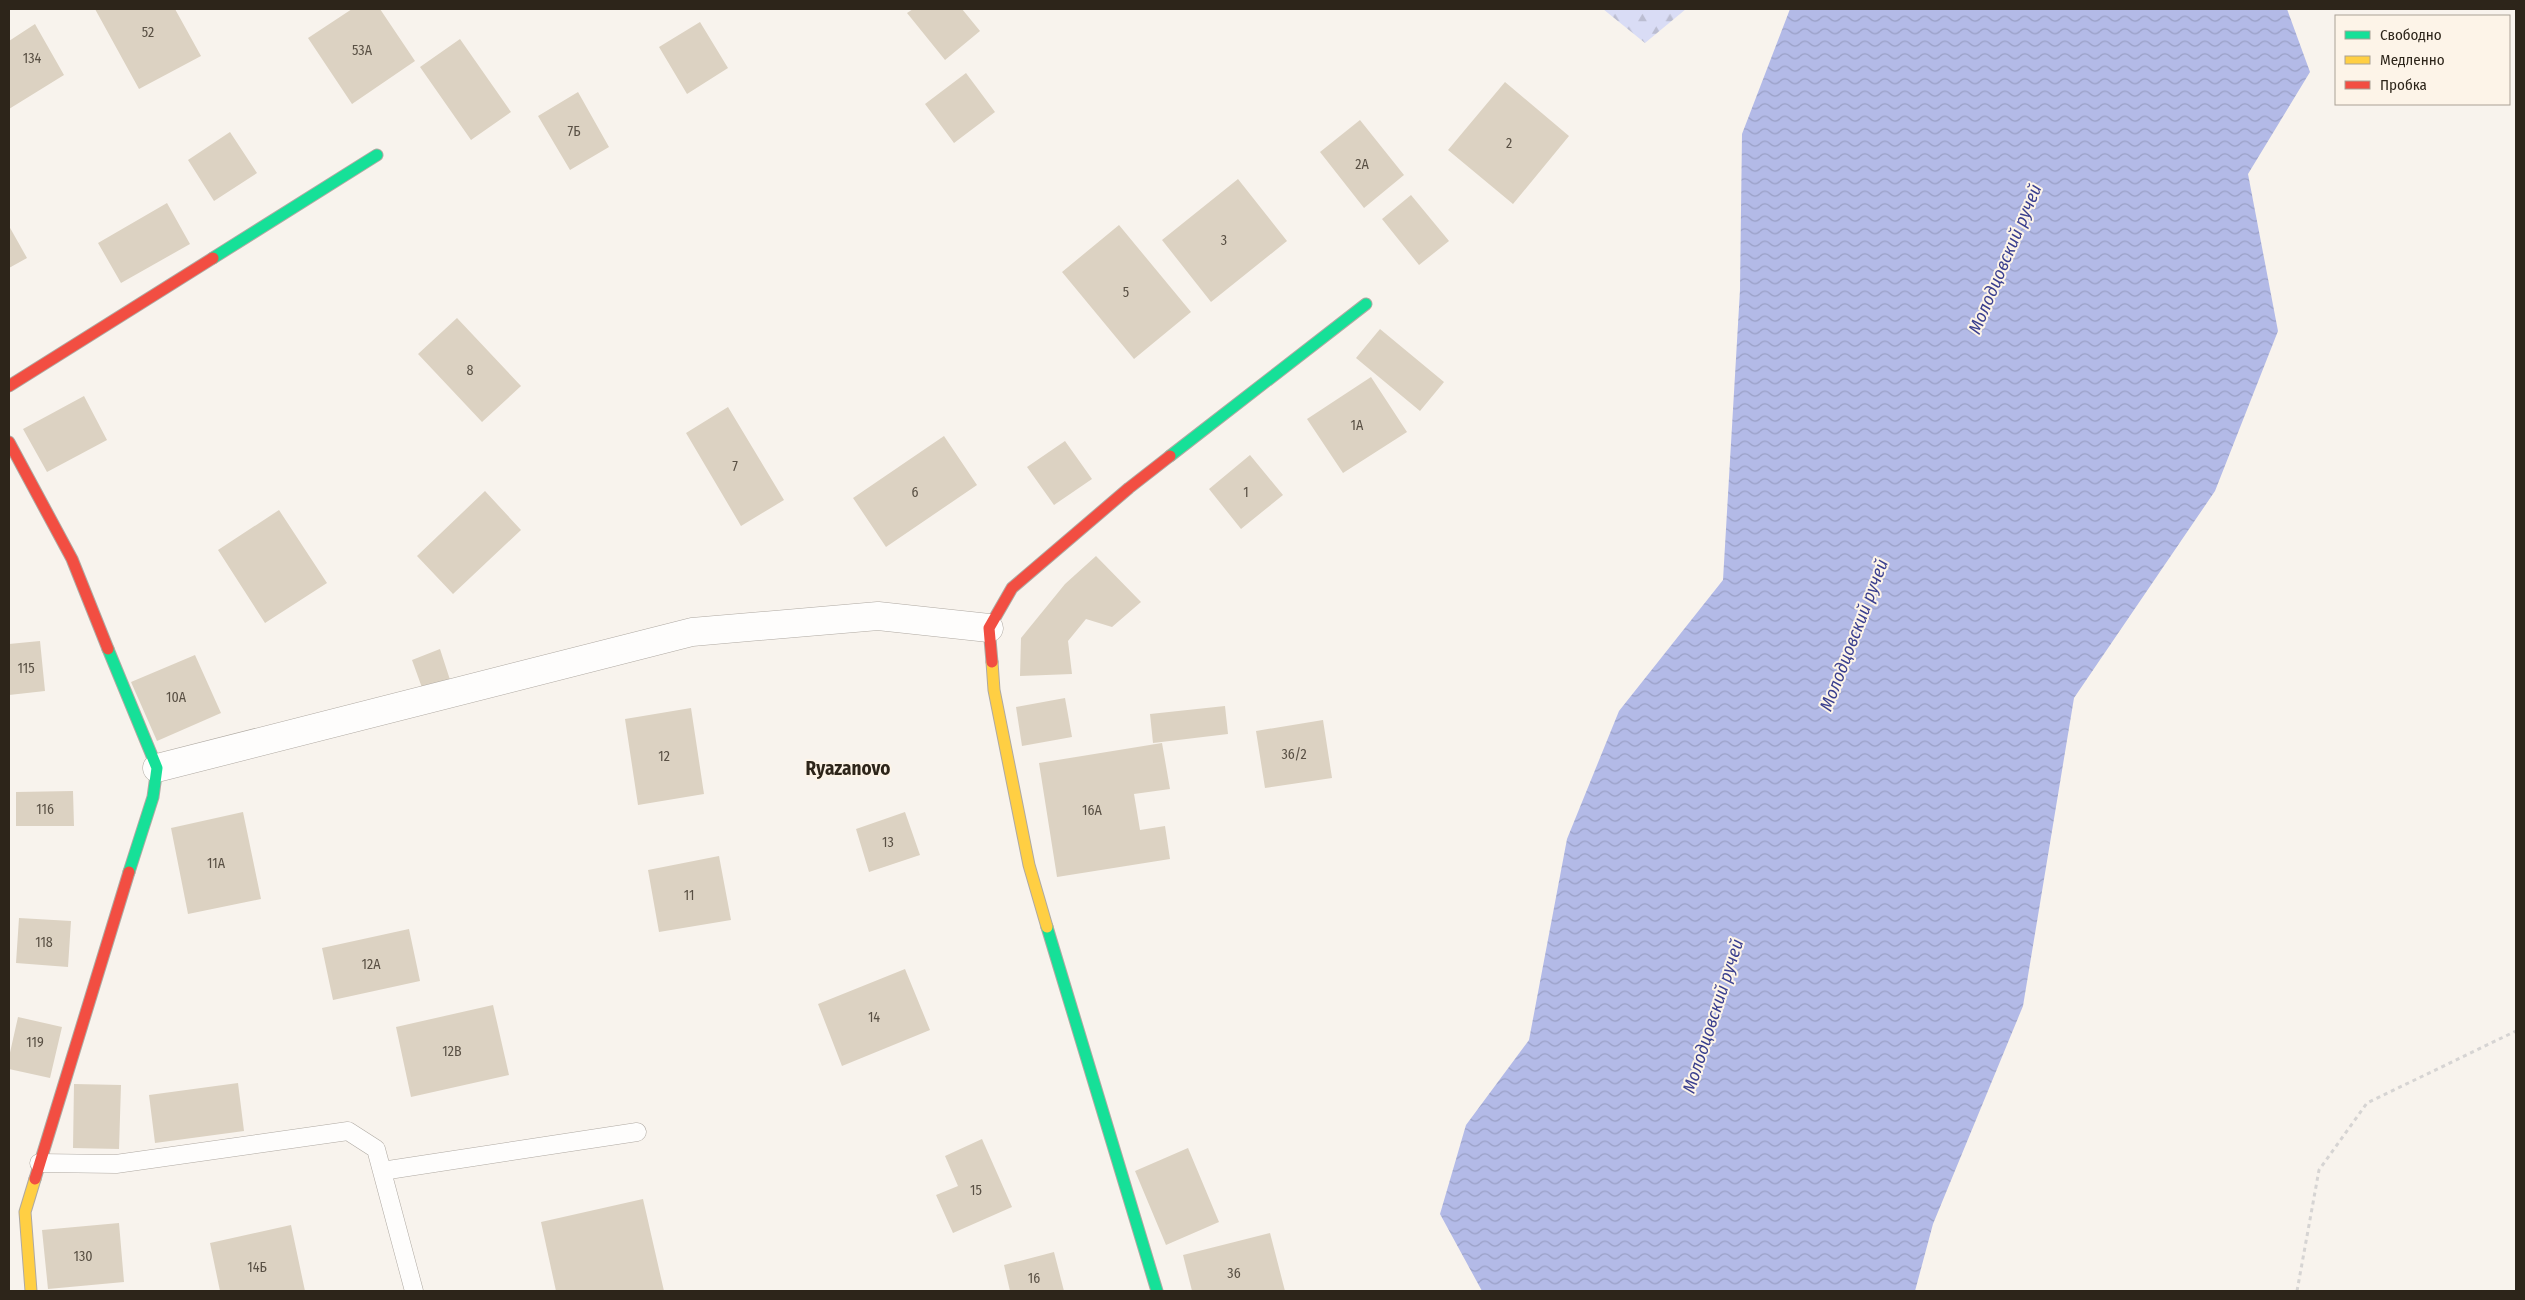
<svg xmlns="http://www.w3.org/2000/svg" width="2525" height="1300" font-family="'Fira Sans Condensed',sans-serif">
  <defs>
    <pattern id="forest-firs" width="22" height="20" patternUnits="userSpaceOnUse" patternTransform="scale(1.25)"><rect width="22" height="20" fill="#d9dcf5"/><path d="M5 1l3.5 6h-7zM16 11l3.5 6h-7z" fill="#bbbdd1"/></pattern>
    <pattern id="water-waves" width="16" height="10" patternUnits="userSpaceOnUse" patternTransform="scale(1.25)"><rect width="16" height="10" fill="#b3bae7"/><path d="M0 5q4-4 8 0t8 0" fill="none" stroke="#9aa0c6"/></pattern>
  </defs>
  <rect width="100%" height="100%" fill="#f8f3ed"/>
  <path fill="url(#forest-firs)" d="M 1603,9 L 1686,9 L 1645,43 Z"/>
  <path fill="url(#water-waves)" d="M 1790,9 L 2287,9 L 2310,72 L 2248,174 L 2278,331 L 2215,491 L 2074,698 L 2023,1006 L 1933,1224 L 1915,1291 L 1482,1291 L 1440,1214 L 1466,1125 L 1529,1040 L 1567,839 L 1619,711 L 1723,580 L 1740,290 L 1742,134 Z"/>
  <path fill="#dcd2c2" d="M 95,9 L 175,9 L 201,56 L 139,89 Z
    M 352,9 L 380,9 L 415,61 L 352,104 L 308,38 Z
    M 913,9 L 962,9 L 980,31 L 945,60 L 907,13 Z
    M 700,22 L 728,68 L 687,94 L 659,47 Z
    M 35,24 L 64,75 L 9,109 L 9,41 Z
    M 460,39 L 511,112 L 471,140 L 420,67 Z
    M 966,73 L 995,112 L 954,143 L 925,104 Z
    M 1505,82 L 1569,136 L 1513,204 L 1448,150 Z
    M 578,92 L 609,147 L 570,170 L 538,116 Z
    M 1360,120 L 1404,175 L 1364,208 L 1320,152 Z
    M 230,132 L 257,173 L 214,201 L 188,160 Z
    M 1238,179 L 1287,241 L 1211,302 L 1162,240 Z
    M 1411,195 L 1449,241 L 1419,265 L 1382,219 Z
    M 167,203 L 190,244 L 121,283 L 98,243 Z
    M 1119,225 L 1191,312 L 1134,359 L 1062,272 Z
    M 9,226 L 27,258 L 9,268 Z
    M 457,318 L 521,386 L 482,422 L 418,354 Z
    M 1380,329 L 1444,382 L 1420,411 L 1356,358 Z
    M 1371,377 L 1407,432 L 1343,473 L 1307,419 Z
    M 84,396 L 107,440 L 47,472 L 23,429 Z
    M 728,407 L 784,500 L 741,526 L 686,433 Z
    M 944,436 L 977,485 L 886,547 L 853,498 Z
    M 1065,441 L 1092,479 L 1054,505 L 1027,467 Z
    M 1250,455 L 1283,495 L 1241,529 L 1209,489 Z
    M 485,491 L 521,530 L 453,594 L 417,556 Z
    M 279,510 L 327,583 L 265,623 L 218,550 Z
    M 1096,556 L 1141,602 L 1112,627 L 1086,619 L 1068,641 L 1072,674 L 1020,676 L 1021,638 L 1065,584 Z
    M 40,641 L 45,691 L 9,695 L 9,644 Z
    M 440,649 L 452,686 L 425,696 L 412,660 Z
    M 195,655 L 221,713 L 157,741 L 131,682 Z
    M 1065,698 L 1072,737 L 1022,746 L 1016,707 Z
    M 1225,706 L 1228,734 L 1153,743 L 1150,714 Z
    M 691,708 L 704,794 L 638,805 L 625,719 Z
    M 1323,720 L 1332,778 L 1265,788 L 1256,731 Z
    M 1162,743 L 1170,789 L 1134,794 L 1140,830 L 1165,826 L 1170,859 L 1057,877 L 1039,763 Z
    M 73,791 L 74,826 L 16,826 L 16,792 Z
    M 243,812 L 261,899 L 188,914 L 171,828 Z
    M 905,812 L 920,855 L 869,872 L 856,829 Z
    M 719,856 L 731,920 L 659,932 L 648,870 Z
    M 19,918 L 71,921 L 68,967 L 16,963 Z
    M 409,929 L 420,981 L 333,1000 L 322,948 Z
    M 905,969 L 930,1030 L 842,1066 L 818,1004 Z
    M 493,1005 L 509,1075 L 411,1097 L 396,1027 Z
    M 18,1017 L 62,1027 L 50,1078 L 9,1069 L 9,1057 Z
    M 238,1083 L 244,1131 L 155,1143 L 149,1095 Z
    M 74,1084 L 121,1085 L 119,1149 L 73,1148 Z
    M 982,1139 L 1012,1207 L 953,1233 L 936,1195 L 958,1186 L 945,1156 Z
    M 1188,1148 L 1219,1222 L 1166,1245 L 1135,1171 Z
    M 643,1199 L 664,1291 L 556,1291 L 541,1222 Z
    M 119,1223 L 124,1282 L 48,1289 L 42,1230 Z
    M 291,1225 L 305,1291 L 220,1291 L 210,1243 Z
    M 1270,1233 L 1285,1291 L 1192,1291 L 1183,1255 Z
    M 1054,1252 L 1064,1291 L 1010,1291 L 1004,1265 Z"/>
  <g fill="none" stroke-linecap="round" stroke-linejoin="round">
    <g stroke="#afa9a2" stroke-width="19">
      <path id="lane" d="M 39,1163 L 116,1164 L 348,1131 L 376,1149 L 414,1291
        M 382,1171 L 637,1132"/>
    </g>
    <g stroke="#afa9a2" stroke-width="29">
      <path id="street" d="M 157,768 L 692,632 L 878,616 L 989,628"/>
    </g>
    <g stroke="#afa9a2" stroke-width="13">
      <path id="fast" d="M 213,258 L 377,155
        M 1170,456 L 1366,304
        M 108,649 L 157,768 L 153,797 L 129,872
        M 1047,927 L 1157,1291"/>
    </g>
    <g stroke="#afa9a2" stroke-width="13">
      <path id="slow" d="M 992,662 L 994,690 L 1029,865 L 1047,927
        M 31,1291 L 25,1212 L 35,1179"/>
    </g>
    <g stroke="#afa9a2" stroke-width="13">
      <path id="jam" d="M 9,386 L 213,258
        M 9,442 L 72,559 L 108,649
        M 992,662 L 989,628 L 1012,588 L 1129,488 L 1170,456
        M 35,1179 L 129,872"/>
    </g>
    <path stroke="#d6d4d3" stroke-width="3" stroke-dasharray="4 4" stroke-linecap="butt" d="M 2297,1291 L 2319,1170 L 2367,1103 L 2516,1031"/>
    <use href="#lane" stroke="#fefdfc" stroke-width="18"/>
    <use href="#street" stroke="#fefdfc" stroke-width="28"/>
    <use href="#fast" stroke="#16e098" stroke-width="11"/>
    <use href="#slow" stroke="#ffcf43" stroke-width="11"/>
    <use href="#jam" stroke="#f24e42" stroke-width="11"/>
  </g>
  <g text-anchor="middle" dominant-baseline="central" stroke-width="4" stroke-linejoin="round" paint-order="stroke">
    <g font-size="14" fill="#595044">
      <text x="148" y="32">52</text>
      <text x="362" y="50">53А</text>
      <text x="32" y="58">134</text>
      <text x="574" y="131">7Б</text>
      <text x="1509" y="143">2</text>
      <text x="1362" y="164">2А</text>
      <text x="1224" y="240">3</text>
      <text x="1126" y="292">5</text>
      <text x="470" y="370">8</text>
      <text x="1357" y="425">1А</text>
      <text x="735" y="466">7</text>
      <text x="915" y="492">6</text>
      <text x="1246" y="492">1</text>
      <text x="26" y="668">115</text>
      <text x="176" y="697">10А</text>
      <text x="1294" y="754">36/2</text>
      <text x="664" y="756">12</text>
      <text x="45" y="809">116</text>
      <text x="1092" y="810">16А</text>
      <text x="888" y="842">13</text>
      <text x="216" y="863">11А</text>
      <text x="689" y="895">11</text>
      <text x="44" y="942">118</text>
      <text x="371" y="964">12А</text>
      <text x="874" y="1017">14</text>
      <text x="35" y="1042">119</text>
      <text x="452" y="1051">12В</text>
      <text x="976" y="1190">15</text>
      <text x="83" y="1256">130</text>
      <text x="257" y="1267">14Б</text>
      <text x="1234" y="1273">36</text>
      <text x="1034" y="1278">16</text>
    </g>
    <g font-size="18" font-style="italic" fill="#3a3f8e" stroke="#fdf4e8">
      <text transform="translate(2005 259) rotate(-67)">Молодцовский ручей</text>
      <text transform="translate(1854 635) rotate(-69)">Молодцовский ручей</text>
      <text transform="translate(1713 1016) rotate(-72)">Молодцовский ручей</text>
    </g>
    <g font-size="19" font-weight="bold" fill="#2d251a" stroke="#fdf4e8">
      <text x="848" y="768">Ryazanovo</text>
    </g>
  </g>
  <rect width="2525" height="1300" fill="none" stroke="#2d251a" stroke-width="20"/>
  <rect x="2335" y="15" width="175" height="90" fill="#fdf4e8" stroke="#aaa196"/>
  <rect x="2345" y="31" width="25" height="8" fill="#16e098" stroke="#aaa196"/>
  <text x="2380" y="40" font-size="15" fill="#2d251a">Свободно</text>
  <rect x="2345" y="56" width="25" height="8" fill="#ffcf43" stroke="#aaa196"/>
  <text x="2380" y="65" font-size="15" fill="#2d251a">Медленно</text>
  <rect x="2345" y="81" width="25" height="8" fill="#f24e42" stroke="#aaa196"/>
  <text x="2380" y="90" font-size="15" fill="#2d251a">Пробка</text>
</svg>
